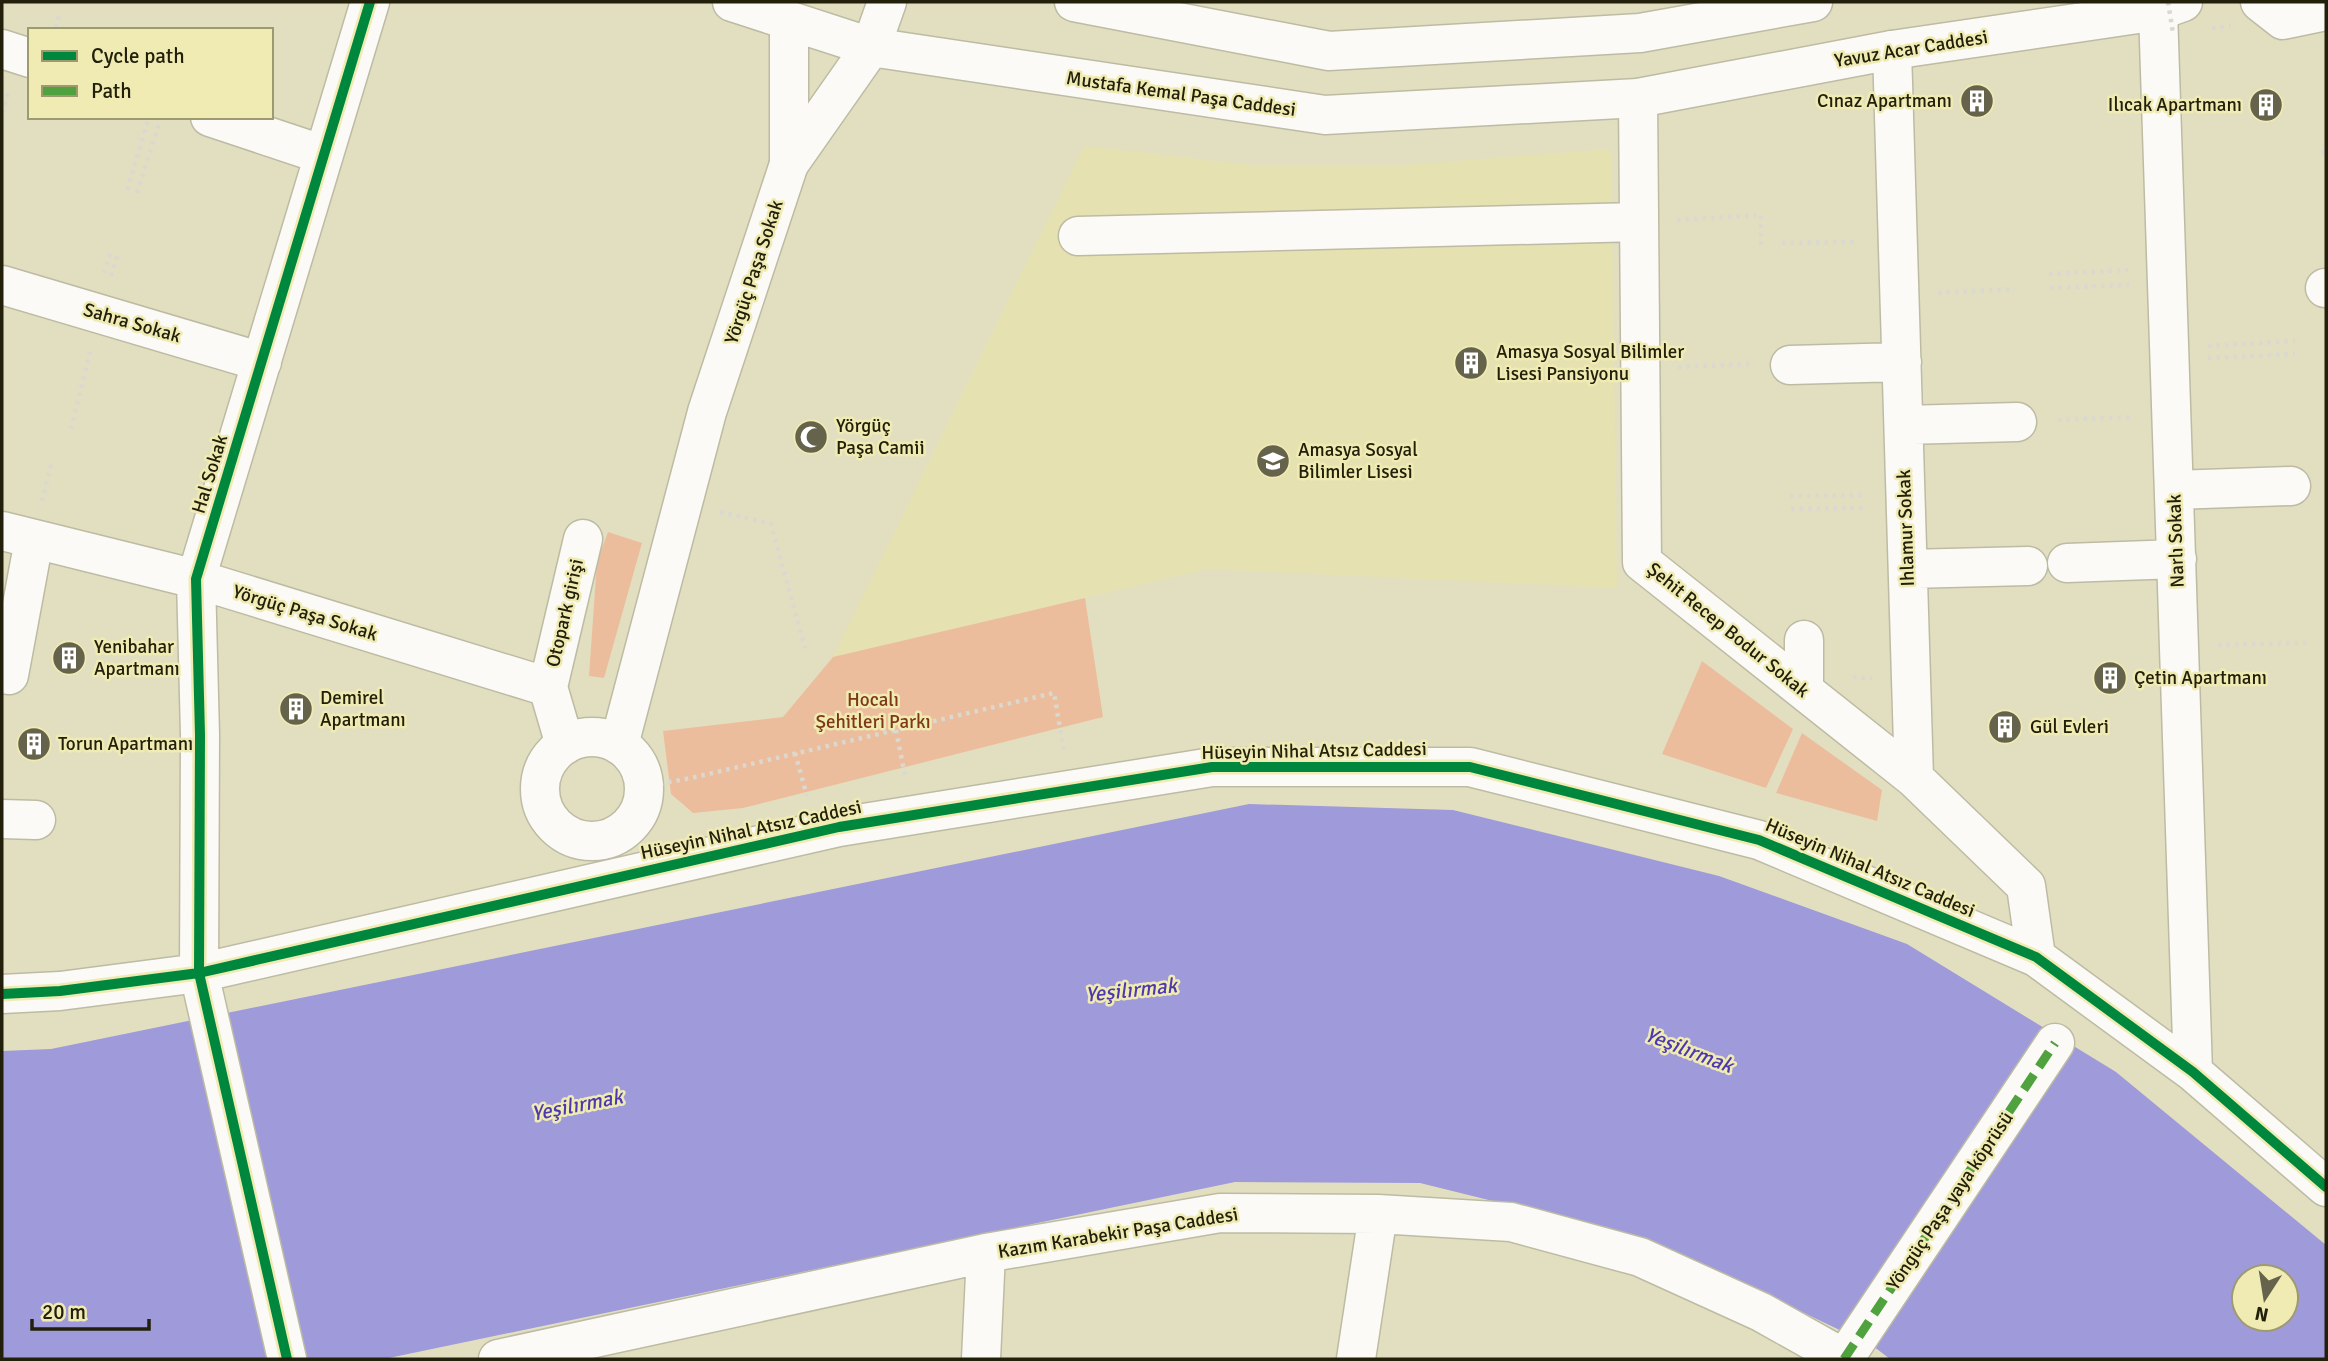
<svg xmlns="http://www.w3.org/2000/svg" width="2328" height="1361" font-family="Signika,sans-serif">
  <rect width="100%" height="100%" fill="#e2dfc1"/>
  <path fill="#e6e1b1" d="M 1084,146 L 1251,165 L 1393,166 L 1611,149 L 1617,588 L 1207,569 L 833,657 Z"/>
  <path fill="#ecbd9c" d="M 608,532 L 642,543 L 604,678 L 589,676 L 597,562 Z
    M 1085,598 L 1103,717 L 743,808 L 693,813 L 671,794 L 663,731 L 783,717 L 833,657 Z
    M 1702,661 L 1793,729 L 1766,788 L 1662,754 Z
    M 1802,733 L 1882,790 L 1877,821 L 1776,793 Z"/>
  <path fill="#9f9bda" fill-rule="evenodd" d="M 1249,804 L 1453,810 L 1719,876 L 1907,944 L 2116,1072 L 2326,1245 L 2326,1359 L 1890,1359 L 1873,1346 L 1725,1275 L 1629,1235 L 1420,1183 L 1235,1182 L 384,1359 L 2,1359 L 2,1051 L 51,1049 ZM 2244,1277 L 2286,1277 L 2286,1319 L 2244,1319 Z"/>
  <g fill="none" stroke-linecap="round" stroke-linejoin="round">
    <g stroke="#bdbba3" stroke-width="41">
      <path id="minor" d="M 2260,2 L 2283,20 L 2326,11
        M 2158,11 L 2193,1072
        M 871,47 L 887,2
        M 2,49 L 30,58
        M 1892,50 L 1914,778 L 2026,886 L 2036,957
        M 1638,98 L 1642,562 L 1914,778
        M 210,117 L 324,155
        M 1078,236 L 1639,222
        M 2,285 L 262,362
        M 2325,288 L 2326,288
        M 1790,365 L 1902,362
        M 1904,425 L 2017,422
        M 2174,490 L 2291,486
        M 2,531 L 196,579 L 548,687 L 565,745
        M 2067,563 L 2177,559
        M 1908,569 L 2028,566
        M 2,674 L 9,675 L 34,540
        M 548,687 L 583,539
        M 1804,690 L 1804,640
        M540 789a52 52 0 1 1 104 0a52 52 0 1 1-104 0Z
        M 619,745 L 707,412 L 789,164
        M 2,819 L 36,820
        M 2,994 L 60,991 L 199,973 L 839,827 L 1212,767 L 1470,767 L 1759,840 L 2036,957 L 2193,1072 L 2326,1187
        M 287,1359 L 199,973 L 200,735 L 196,579 L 370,2
        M 498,1359 L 986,1253 L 1220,1213 L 1378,1214 L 1511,1222 L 1640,1257 L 1761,1312 L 1845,1359
        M 981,1359 L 986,1253
        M 1356,1359 L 1378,1214
        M 1844,1359 L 2055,1043"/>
    </g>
    <g stroke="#bdbba3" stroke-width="41">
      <path id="major" d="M 732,2 L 871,47 L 1325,115 L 1638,98 L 1892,50 L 2158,11 L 2183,2
        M 1074,2 L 1329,51 L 1640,33 L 1813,2
        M 789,164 L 789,21
        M 789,164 L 871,47"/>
    </g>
    <path stroke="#dad8cf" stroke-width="4.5" stroke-dasharray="3.5 5" stroke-linecap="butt" d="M 56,28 L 59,15
      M 2212,28 L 2231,26
      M 2,113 L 9,90
      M 2321,153 L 2326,153
      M 127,190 L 149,117
      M 137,193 L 161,117
      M 1677,220 L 1761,215 L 1761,250
      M 1782,243 L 1858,242
      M 104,273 L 111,251
      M 2049,274 L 2128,270
      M 111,276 L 118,253
      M 2050,288 L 2129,285
      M 1938,293 L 2015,289
      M 2208,346 L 2295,341
      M 2208,358 L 2295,354
      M 1678,367 L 1753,364
      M 2058,420 L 2134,417
      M 71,429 L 90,352
      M 1790,496 L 1866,495
      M 42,501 L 52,461
      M 1791,509 L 1867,508
      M 720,512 L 771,524 L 805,648
      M 2218,645 L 2308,643
      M 1853,677 L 1872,678
      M 896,730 L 905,776
      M 795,753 L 807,796
      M 643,787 L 691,778 L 1054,693 L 1064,751"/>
    <use href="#minor" stroke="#fbfaf6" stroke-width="38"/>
    <use href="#major" stroke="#fbfaf6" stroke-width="38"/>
    <path stroke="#dad8cf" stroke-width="4.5" stroke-dasharray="3.5 5" stroke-linecap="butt" d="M 2168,2 L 2173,33"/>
    <path stroke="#50a23e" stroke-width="9" stroke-dasharray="18 9" stroke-linecap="butt" d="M 1844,1359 L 2055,1043"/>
    <g stroke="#f0ebb3" stroke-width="15">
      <path id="cycleway" d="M 2,994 L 60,991 L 199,973 L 839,827 L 1212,767 L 1470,767 L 1759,840 L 2036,957 L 2193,1072 L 2326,1187
        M 287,1359 L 199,973 L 200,735 L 196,579 L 370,2"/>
    </g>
    <use href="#cycleway" stroke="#00873e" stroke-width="10"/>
  </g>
  <defs>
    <g id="building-disc" transform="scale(1.75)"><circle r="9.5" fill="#65634b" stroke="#f0ebb3"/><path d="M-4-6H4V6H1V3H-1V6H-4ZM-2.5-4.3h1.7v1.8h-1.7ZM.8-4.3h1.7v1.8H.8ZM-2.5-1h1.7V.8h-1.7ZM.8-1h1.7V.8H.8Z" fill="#fff"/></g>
    <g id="mosque-disc" transform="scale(1.75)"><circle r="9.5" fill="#65634b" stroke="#f0ebb3"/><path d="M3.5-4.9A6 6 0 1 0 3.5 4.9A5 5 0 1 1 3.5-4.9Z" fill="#fff"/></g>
    <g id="school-disc" transform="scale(1.75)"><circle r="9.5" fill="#65634b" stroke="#f0ebb3"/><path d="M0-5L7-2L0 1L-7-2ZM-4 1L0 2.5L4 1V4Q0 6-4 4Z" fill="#fff"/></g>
  </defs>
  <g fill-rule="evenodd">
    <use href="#building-disc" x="1977" y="101"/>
    <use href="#building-disc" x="2266" y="105"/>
    <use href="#building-disc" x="1471" y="363"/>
    <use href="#mosque-disc" x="811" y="437"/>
    <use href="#school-disc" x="1273" y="461"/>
    <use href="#building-disc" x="69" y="658"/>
    <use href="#building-disc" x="2110" y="678"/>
    <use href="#building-disc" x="296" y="709"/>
    <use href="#building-disc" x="2005" y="727"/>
    <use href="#building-disc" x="34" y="744"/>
  </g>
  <g text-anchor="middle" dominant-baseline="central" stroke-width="5" stroke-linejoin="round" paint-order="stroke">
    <g font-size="19" fill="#22200b" stroke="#f0ebb3">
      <text transform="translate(1911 49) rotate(-9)">Yavuz Acar Caddesi</text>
      <text transform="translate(1181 94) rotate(8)">Mustafa Kemal Paşa Caddesi</text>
      <text transform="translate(754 272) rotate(-72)">Yörgüç Paşa Sokak</text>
      <text transform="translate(132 323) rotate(16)">Sahra Sokak</text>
      <text transform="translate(210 474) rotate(-73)">Hal Sokak</text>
      <text transform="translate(1906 528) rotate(-92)">Ihlamur Sokak</text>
      <text transform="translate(2176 541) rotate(-92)">Narlı Sokak</text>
      <text transform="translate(305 613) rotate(17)">Yörgüç Paşa Sokak</text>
      <text transform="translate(565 613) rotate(-77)">Otopark girişi</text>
      <text transform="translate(1728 630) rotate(39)">Şehit Recep Bodur Sokak</text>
      <text transform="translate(1314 751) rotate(-1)">Hüseyin Nihal Atsız Caddesi</text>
      <text transform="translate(751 830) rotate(-12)">Hüseyin Nihal Atsız Caddesi</text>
      <text transform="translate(1870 868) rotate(23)">Hüseyin Nihal Atsız Caddesi</text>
      <text transform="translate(1950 1201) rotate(-56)">Yöngüç Paşa yaya köprüsü</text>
      <text transform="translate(1118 1233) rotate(-9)">Kazım Karabekir Paşa Caddesi</text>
    </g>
    <g font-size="19" fill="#22200b" stroke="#f0ebb3" text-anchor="start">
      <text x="1952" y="101" text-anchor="end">Cınaz Apartmanı</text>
      <text x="2242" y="105" text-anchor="end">Ilıcak Apartmanı</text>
      <text x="1496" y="352">Amasya Sosyal Bilimler<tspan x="1496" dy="22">Lisesi Pansiyonu</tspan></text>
      <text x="836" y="426">Yörgüç<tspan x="836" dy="22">Paşa Camii</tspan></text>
      <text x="1298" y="450">Amasya Sosyal<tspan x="1298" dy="22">Bilimler Lisesi</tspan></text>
      <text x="94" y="647">Yenibahar<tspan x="94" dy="22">Apartmanı</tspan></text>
      <text x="2134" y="678">Çetin Apartmanı</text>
      <text x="320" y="698">Demirel<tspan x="320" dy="22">Apartmanı</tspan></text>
      <text x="2030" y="727">Gül Evleri</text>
      <text x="58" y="744">Torun Apartmanı</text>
    </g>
    <g font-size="19" fill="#7f3817" stroke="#f0ebb3">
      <text x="873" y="700">Hocalı<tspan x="873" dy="22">Şehitleri Parkı</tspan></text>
    </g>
    <g font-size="21" font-style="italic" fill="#4c39b0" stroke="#f0ebb3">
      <text transform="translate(1131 990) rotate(-6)">Yeşilırmak</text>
      <text transform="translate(1689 1050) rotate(21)">Yeşilırmak</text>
      <text transform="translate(577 1105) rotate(-11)">Yeşilırmak</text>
    </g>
  </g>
  <rect width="2328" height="1361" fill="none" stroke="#22200b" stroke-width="7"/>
  <rect x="28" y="28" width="245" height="91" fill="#f0ebb3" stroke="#9e9a70" stroke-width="2"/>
  <rect x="42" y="51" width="35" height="10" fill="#00873e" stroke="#9e9a70" stroke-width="2"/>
  <text x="91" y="63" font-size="21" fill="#22200b">Cycle path</text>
  <rect x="42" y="86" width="35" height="10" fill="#50a23e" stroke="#9e9a70" stroke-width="2"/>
  <text x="91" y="98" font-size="21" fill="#22200b">Path</text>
  <g transform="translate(2265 1298) rotate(192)"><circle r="33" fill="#f0ebb3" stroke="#9e9a70" stroke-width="2"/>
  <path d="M0-5L12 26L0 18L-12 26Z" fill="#65634b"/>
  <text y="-10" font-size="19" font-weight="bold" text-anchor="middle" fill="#22200b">N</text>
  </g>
  <path d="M32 1319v10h117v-10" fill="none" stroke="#22200b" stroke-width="3.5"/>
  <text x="42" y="1319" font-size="21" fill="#22200b" stroke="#f0ebb3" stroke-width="5" paint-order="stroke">20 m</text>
</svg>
